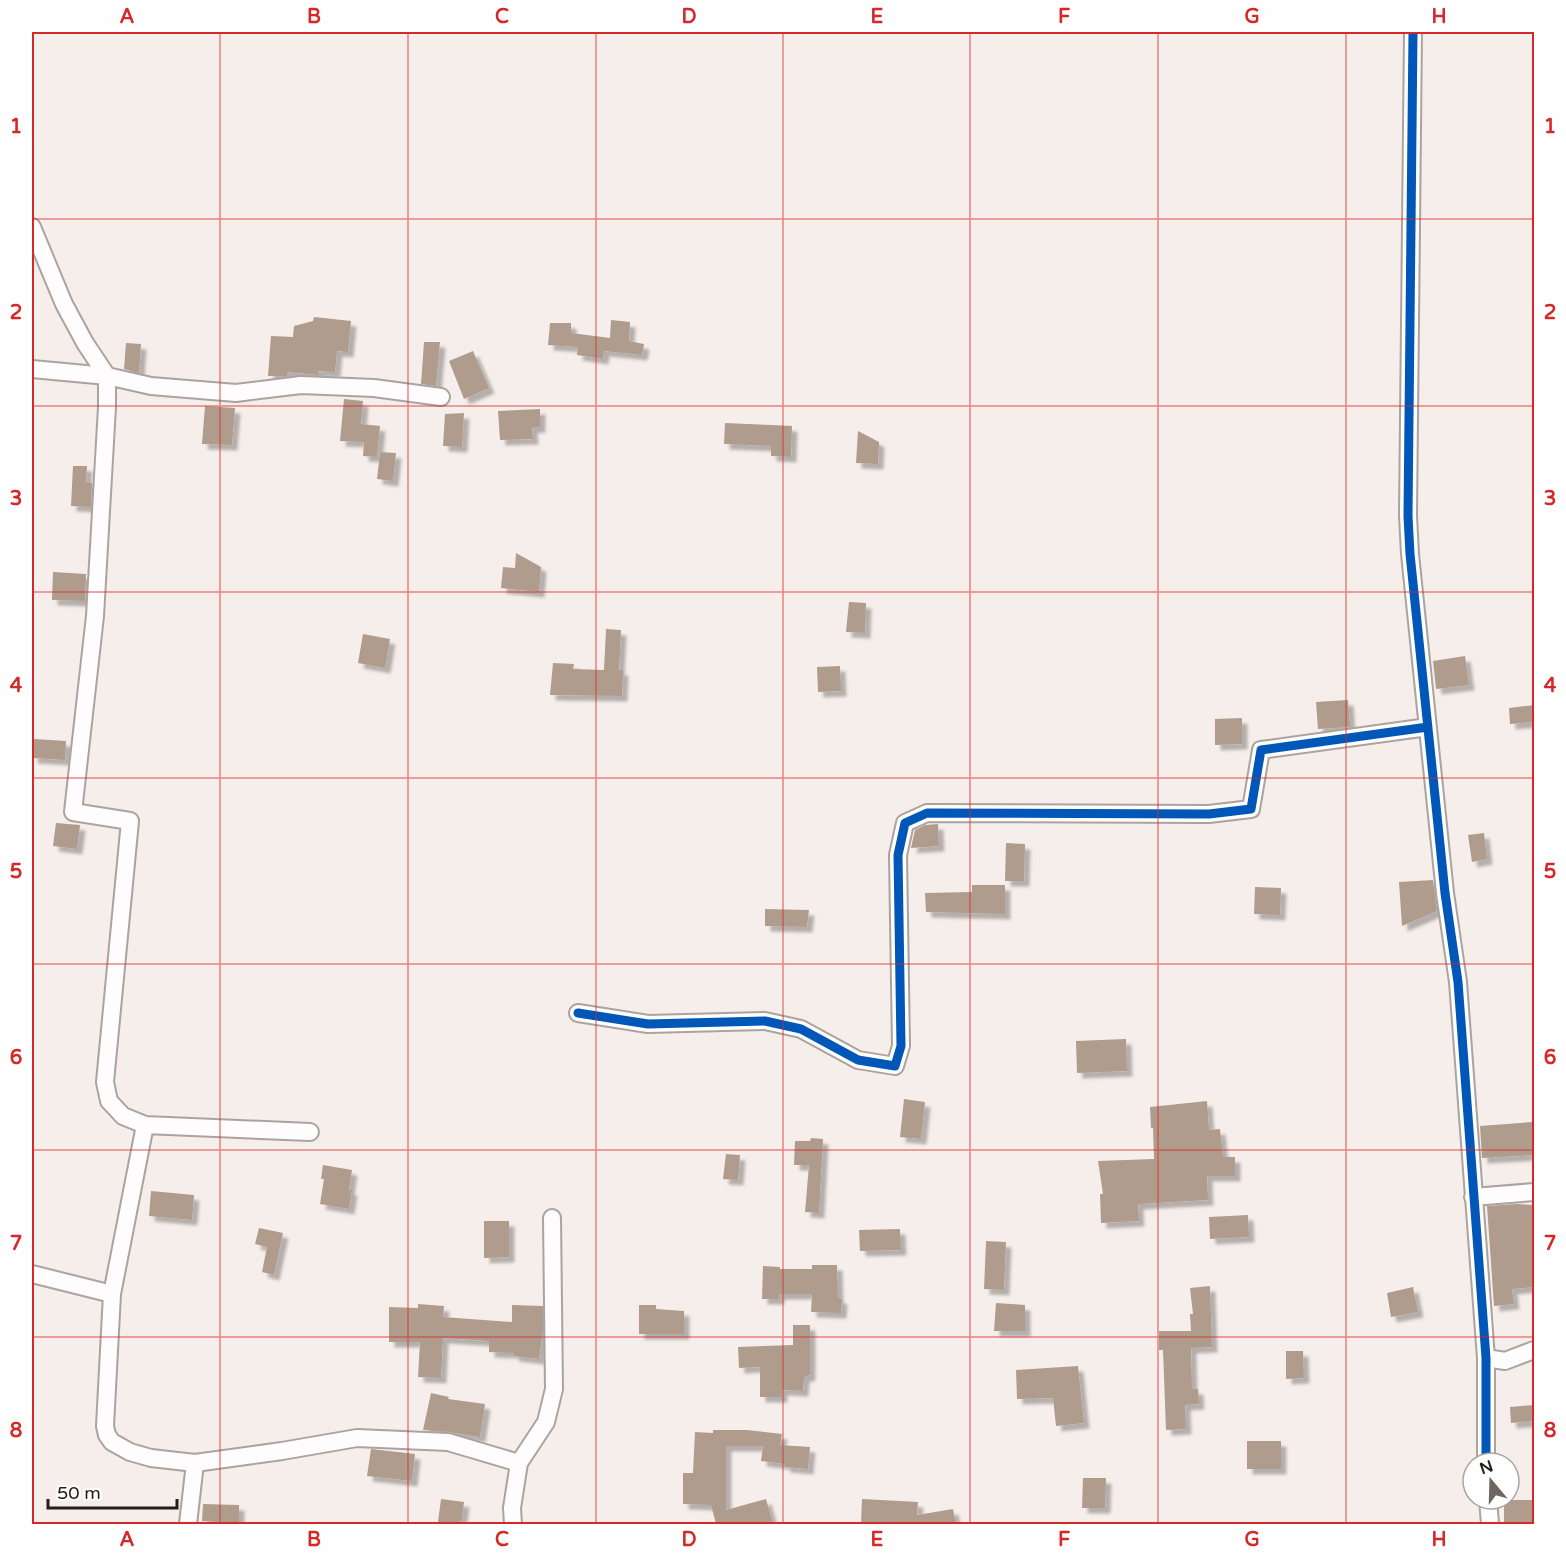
<svg xmlns="http://www.w3.org/2000/svg" width="1566" height="1556" font-family="'Varela Round',sans-serif">
  <defs>
    <filter id="shadow"><feDropShadow dx="5.5" dy="5.5" stdDeviation="1.5" flood-color="#0004"/></filter>
  </defs>
  <rect width="100%" height="100%" fill="#f6eeea"/>
  <path fill="#af9c8d" filter="url(#shadow)" d="M 314,317 L 351,321 L 348,352 L 337,351 L 335,372 L 318,371 L 318,375 L 287,372 L 287,376 L 268,376 L 271,336 L 293,337 L 294,326 L 313,321 Z
    M 611,320 L 630,322 L 629,341 L 644,344 L 642,355 L 604,351 L 603,359 L 577,355 L 578,347 L 548,345 L 550,323 L 571,323 L 571,333 L 610,338 Z
    M 424,342 L 440,342 L 436,386 L 421,384 Z
    M 126,343 L 141,344 L 139,373 L 124,369 Z
    M 473,351 L 489,388 L 464,399 L 449,361 Z
    M 344,399 L 363,401 L 361,424 L 380,426 L 377,457 L 363,456 L 364,442 L 340,441 Z
    M 205,406 L 235,408 L 232,445 L 202,444 Z
    M 540,409 L 540,427 L 532,428 L 533,439 L 500,440 L 498,411 Z
    M 464,413 L 462,447 L 443,446 L 445,414 Z
    M 725,423 L 792,426 L 791,457 L 771,456 L 771,446 L 724,444 Z
    M 858,431 L 879,442 L 878,464 L 856,463 Z
    M 380,452 L 396,453 L 393,481 L 377,479 Z
    M 73,466 L 87,466 L 86,482 L 92,483 L 91,507 L 71,506 Z
    M 516,553 L 541,567 L 539,592 L 501,588 L 503,567 L 515,568 Z
    M 53,572 L 86,574 L 85,601 L 52,600 Z
    M 849,602 L 866,603 L 865,633 L 846,632 Z
    M 606,629 L 621,630 L 619,670 L 623,670 L 622,696 L 550,695 L 553,663 L 574,664 L 573,669 L 604,670 Z
    M 363,634 L 390,639 L 385,668 L 358,663 Z
    M 1465,656 L 1469,685 L 1436,689 L 1433,661 Z
    M 840,666 L 841,691 L 818,692 L 817,667 Z
    M 1348,700 L 1350,727 L 1318,729 L 1316,702 Z
    M 1534,705 L 1534,722 L 1510,724 L 1509,708 Z
    M 1242,718 L 1242,744 L 1215,745 L 1215,719 Z
    M 34,739 L 66,741 L 65,760 L 32,758 Z
    M 56,823 L 80,825 L 77,849 L 53,846 Z
    M 938,824 L 939,846 L 911,848 L 915,830 L 925,825 Z
    M 1484,833 L 1487,859 L 1472,862 L 1468,835 Z
    M 1006,843 L 1025,844 L 1024,881 L 1005,881 Z
    M 1433,880 L 1437,911 L 1402,926 L 1399,882 Z
    M 972,885 L 1005,885 L 1005,914 L 926,912 L 925,893 L 972,892 Z
    M 1255,887 L 1281,888 L 1280,915 L 1254,914 Z
    M 765,909 L 809,910 L 807,927 L 765,926 Z
    M 1126,1039 L 1127,1071 L 1077,1073 L 1076,1041 Z
    M 904,1099 L 925,1102 L 921,1139 L 900,1137 Z
    M 1207,1101 L 1209,1130 L 1220,1129 L 1223,1157 L 1235,1157 L 1235,1176 L 1207,1176 L 1208,1200 L 1138,1204 L 1139,1221 L 1101,1223 L 1100,1194 L 1103,1194 L 1098,1161 L 1154,1159 L 1153,1128 L 1151,1128 L 1150,1107 Z
    M 1532,1122 L 1534,1155 L 1482,1158 L 1480,1126 Z
    M 811,1138 L 823,1139 L 819,1213 L 805,1212 L 809,1165 L 794,1165 L 795,1141 L 810,1141 Z
    M 726,1154 L 740,1155 L 738,1180 L 723,1179 Z
    M 323,1165 L 352,1170 L 349,1190 L 352,1190 L 349,1209 L 320,1204 L 324,1179 L 321,1179 Z
    M 151,1191 L 194,1195 L 192,1220 L 149,1216 Z
    M 1516,1204 L 1534,1205 L 1534,1287 L 1512,1289 L 1514,1304 L 1494,1306 L 1487,1206 Z
    M 1248,1215 L 1249,1237 L 1210,1239 L 1209,1217 Z
    M 484,1221 L 509,1221 L 509,1257 L 484,1258 Z
    M 259,1228 L 283,1233 L 274,1275 L 262,1272 L 267,1247 L 255,1244 Z
    M 900,1229 L 901,1250 L 860,1251 L 859,1230 Z
    M 986,1241 L 1006,1242 L 1004,1290 L 984,1289 Z
    M 812,1265 L 837,1265 L 838,1298 L 842,1299 L 841,1313 L 811,1312 L 812,1294 L 779,1294 L 779,1299 L 762,1299 L 763,1266 L 780,1267 L 780,1269 L 812,1269 Z
    M 1210,1286 L 1212,1347 L 1191,1348 L 1192,1389 L 1198,1389 L 1199,1404 L 1185,1405 L 1186,1429 L 1166,1430 L 1163,1350 L 1159,1350 L 1159,1331 L 1191,1331 L 1190,1314 L 1193,1314 L 1190,1288 Z
    M 1413,1287 L 1418,1312 L 1391,1317 L 1387,1293 Z
    M 996,1303 L 1025,1305 L 1025,1331 L 994,1331 Z
    M 418,1304 L 444,1306 L 443,1317 L 512,1322 L 512,1305 L 543,1306 L 543,1331 L 539,1359 L 513,1356 L 514,1353 L 489,1352 L 489,1341 L 443,1338 L 441,1378 L 418,1377 L 420,1342 L 389,1342 L 389,1307 L 418,1308 Z
    M 639,1305 L 656,1305 L 656,1309 L 684,1311 L 684,1334 L 639,1334 Z
    M 793,1325 L 810,1325 L 810,1375 L 804,1377 L 803,1391 L 782,1390 L 782,1397 L 760,1397 L 760,1367 L 739,1368 L 738,1347 L 793,1345 Z
    M 1286,1351 L 1303,1351 L 1304,1378 L 1286,1379 Z
    M 1078,1366 L 1084,1423 L 1056,1426 L 1053,1398 L 1017,1399 L 1016,1370 Z
    M 431,1393 L 449,1397 L 448,1399 L 485,1404 L 480,1437 L 449,1432 L 423,1430 Z
    M 1534,1405 L 1534,1421 L 1511,1423 L 1510,1407 Z
    M 713,1430 L 747,1430 L 782,1434 L 780,1445 L 810,1447 L 808,1469 L 785,1467 L 785,1464 L 761,1461 L 763,1446 L 726,1446 L 726,1510 L 766,1499 L 773,1524 L 716,1524 L 711,1505 L 683,1504 L 683,1473 L 693,1473 L 695,1432 L 713,1433 Z
    M 1247,1441 L 1281,1441 L 1281,1469 L 1247,1469 Z
    M 371,1449 L 415,1454 L 412,1481 L 367,1476 Z
    M 1083,1478 L 1106,1478 L 1105,1508 L 1082,1508 Z
    M 441,1499 L 464,1502 L 461,1524 L 438,1522 Z
    M 862,1499 L 918,1502 L 917,1515 L 953,1509 L 956,1524 L 861,1524 Z
    M 1504,1500 L 1532,1500 L 1533,1524 L 1504,1524 Z
    M 203,1504 L 239,1505 L 239,1523 L 202,1521 Z"/>
  <g fill="none" stroke-linecap="round" stroke-linejoin="round">
    <g stroke="#aba39f" stroke-width="20">
      <path id="minor" d="M 1413,32 L 1408,516 L 1410,554 L 1445,893 L 1458,982 L 1486,1358 L 1486,1463
        M 32,227 L 64,304 L 85,343 L 107,376 L 151,386 L 236,393 L 301,385 L 374,388 L 441,397
        M 32,369 L 107,376 L 107,407 L 95,616 L 73,812 L 130,821 L 105,1082 L 109,1101 L 123,1116 L 145,1125 L 310,1132
        M 578,1013 L 648,1024 L 765,1021 L 801,1029 L 858,1060 L 895,1066 L 901,1046 L 898,855 L 905,823 L 927,813 L 1209,814 L 1251,809 L 1261,750 L 1428,727
        M 145,1125 L 112,1294 L 105,1426 L 107,1435 L 112,1442 L 130,1452 L 151,1458 L 195,1463 L 282,1451 L 357,1438 L 448,1442 L 519,1463
        M 1473,1197 L 1534,1192
        M 32,1274 L 112,1294
        M 1486,1358 L 1505,1361 L 1534,1350
        M 1488,1499 L 1490,1524
        M 188,1524 L 195,1463
        M 513,1524 L 512,1508 L 519,1463 L 546,1422 L 554,1389 L 552,1218"/>
    </g>
    <use href="#minor" stroke="#fefcfc" stroke-width="16"/>
    <g stroke="#fefefe" stroke-width="13">
      <path id="cycleway" d="M 1413,32 L 1408,516 L 1410,554 L 1445,893 L 1458,982 L 1486,1358 L 1486,1463
        M 578,1013 L 648,1024 L 765,1021 L 801,1029 L 858,1060 L 895,1066 L 901,1046 L 898,855 L 905,823 L 927,813 L 1209,814 L 1251,809 L 1261,750 L 1428,727"/>
    </g>
    <use href="#cycleway" stroke="#0057b8" stroke-width="9"/>
  </g>
  <path fill="none" stroke="#d62828" stroke-width="1.5" stroke-opacity="0.55" d="M 220,32 L 220,1524M 408,32 L 408,1524M 596,32 L 596,1524M 783,32 L 783,1524M 970,32 L 970,1524M 1158,32 L 1158,1524M 1346,32 L 1346,1524M 32,219 L 1534,219M 32,406 L 1534,406M 32,592 L 1534,592M 32,778 L 1534,778M 32,964 L 1534,964M 32,1150 L 1534,1150M 32,1337 L 1534,1337"/>
  <rect width="1566" height="1556" fill="none" stroke="#fefefe" stroke-width="66"/>
  <g transform="translate(1491 1481) rotate(341)"><circle r="28" fill="#fefefe" stroke="#a8a4a2" stroke-width="1.5"/>
  <path d="M0-4.5L10 22L0 15L-10 22Z" fill="#6f6662"/>
  <text y="-9" font-size="16" font-weight="bold" text-anchor="middle" fill="#261d18">N</text>
  </g>
  <path d="M48 1499v9h129v-9" fill="none" stroke="#261d18" stroke-width="3"/>
  <text x="57" y="1499" font-size="18" fill="#261d18" stroke="#fefefe" stroke-width="4.5" paint-order="stroke">50 m</text>
  <rect x="33" y="33" width="1500" height="1490" fill="none" stroke="#d62828" stroke-width="2"/>
  <g font-size="20" text-anchor="middle" font-weight="bold" fill="#d62828">
    <text x="127" y="23">A</text>
    <text x="314" y="23">B</text>
    <text x="502" y="23">C</text>
    <text x="689" y="23">D</text>
    <text x="877" y="23">E</text>
    <text x="1064" y="23">F</text>
    <text x="1252" y="23">G</text>
    <text x="1439" y="23">H</text>
    <text x="16" y="133">1</text>
    <text x="1550" y="133">1</text>
    <text x="16" y="319">2</text>
    <text x="1550" y="319">2</text>
    <text x="16" y="505">3</text>
    <text x="1550" y="505">3</text>
    <text x="16" y="692">4</text>
    <text x="1550" y="692">4</text>
    <text x="16" y="878">5</text>
    <text x="1550" y="878">5</text>
    <text x="16" y="1064">6</text>
    <text x="1550" y="1064">6</text>
    <text x="16" y="1250">7</text>
    <text x="1550" y="1250">7</text>
    <text x="16" y="1437">8</text>
    <text x="1550" y="1437">8</text>
    <text x="127" y="1546">A</text>
    <text x="314" y="1546">B</text>
    <text x="502" y="1546">C</text>
    <text x="689" y="1546">D</text>
    <text x="877" y="1546">E</text>
    <text x="1064" y="1546">F</text>
    <text x="1252" y="1546">G</text>
    <text x="1439" y="1546">H</text>
  </g>
</svg>
